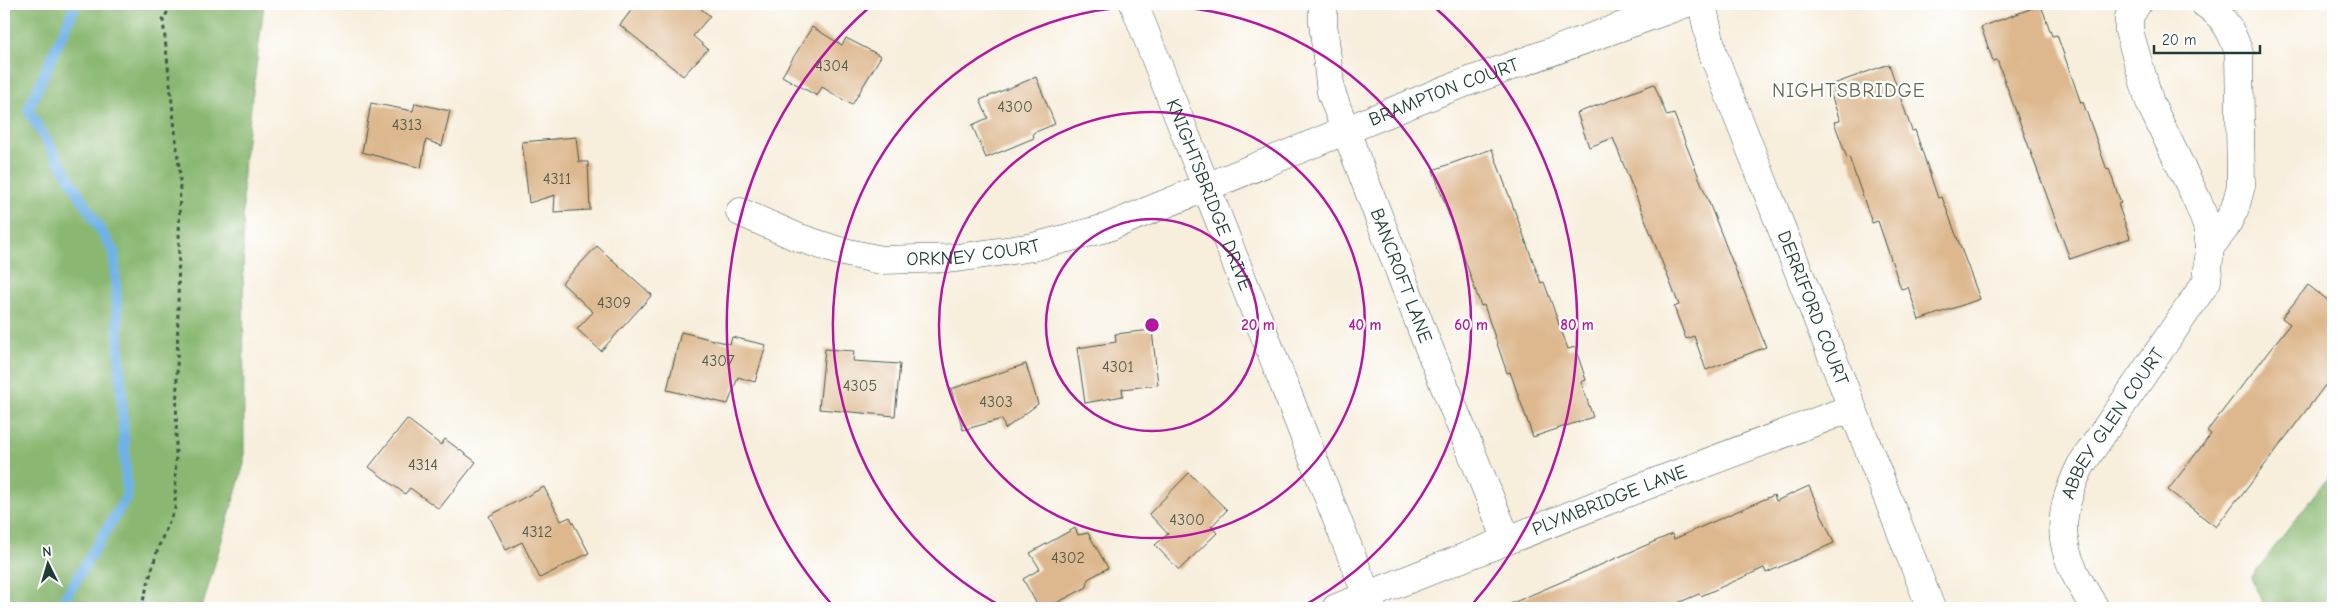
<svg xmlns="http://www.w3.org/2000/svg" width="2337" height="612" font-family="'Comic Neue',sans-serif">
  <rect width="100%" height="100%" fill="#fff"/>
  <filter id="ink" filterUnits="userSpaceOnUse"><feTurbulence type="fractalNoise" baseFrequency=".02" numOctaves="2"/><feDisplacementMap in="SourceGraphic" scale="10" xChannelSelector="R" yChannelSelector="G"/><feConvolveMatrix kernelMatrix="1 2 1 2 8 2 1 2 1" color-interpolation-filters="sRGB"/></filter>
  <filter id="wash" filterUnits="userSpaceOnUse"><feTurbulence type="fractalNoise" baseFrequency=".0096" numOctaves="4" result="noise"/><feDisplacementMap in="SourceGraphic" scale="20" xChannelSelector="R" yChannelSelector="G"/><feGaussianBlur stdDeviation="1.12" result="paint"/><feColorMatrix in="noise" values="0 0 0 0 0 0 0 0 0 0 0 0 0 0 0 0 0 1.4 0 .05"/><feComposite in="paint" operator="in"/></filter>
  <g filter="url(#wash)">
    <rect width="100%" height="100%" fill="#f7eedc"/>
    <path fill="#8ab872" stroke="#547a53" d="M 4,4 L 264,4 L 243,171 L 244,464 L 202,608 L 4,608 Z
      M 2333,470 L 2333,608 L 2265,608 L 2251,578 Z"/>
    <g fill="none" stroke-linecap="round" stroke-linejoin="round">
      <path stroke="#71b2e5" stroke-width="11" d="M 59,608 L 127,496 L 114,252 L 28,110 L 76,4"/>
    </g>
    <g id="blocks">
      <path fill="#ddb78d" d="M 636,4 L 695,4 L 710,16 L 693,36 L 708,49 L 683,76 L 620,25 Z
        M 2041,5 L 2052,36 L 2057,35 L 2081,103 L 2083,102 L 2107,170 L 2109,169 L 2121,203 L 2118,204 L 2130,238 L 2070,259 L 1997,60 L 1993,61 L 1981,27 Z
        M 812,27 L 842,45 L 846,38 L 881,56 L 852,105 L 822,87 L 817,96 L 782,76 Z
        M 1889,64 L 1912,131 L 1915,130 L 1938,198 L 1942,197 L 1980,299 L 1919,320 L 1908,287 L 1901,289 L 1878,221 L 1872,223 L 1849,157 L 1847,158 L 1834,122 L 1840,121 L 1828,86 Z
        M 1036,77 L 1055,124 L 1033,133 L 1034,138 L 986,158 L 972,125 L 988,118 L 980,100 Z
        M 1654,84 L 1667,116 L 1674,114 L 1766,347 L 1706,370 L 1694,336 L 1686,339 L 1674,307 L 1679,305 L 1613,138 L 1589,147 L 1577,113 Z
        M 371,103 L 413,111 L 415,103 L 450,111 L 442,146 L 426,140 L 421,168 L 362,152 Z
        M 576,137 L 579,162 L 588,162 L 590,210 L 554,212 L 555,195 L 529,203 L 522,142 Z
        M 1492,149 L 1541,283 L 1544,282 L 1568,349 L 1575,347 L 1586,380 L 1581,382 L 1593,417 L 1533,437 L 1510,372 L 1507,373 L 1484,305 L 1481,306 L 1433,170 Z
        M 597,246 L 652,295 L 601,351 L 577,329 L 593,312 L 562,283 Z
        M 2308,285 L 2333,304 L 2333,375 L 2239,499 L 2238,498 L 2216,527 L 2168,490 L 2211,434 L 2207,431 L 2290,324 L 2282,318 Z
        M 1152,330 L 1158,385 L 1122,389 L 1123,396 L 1085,403 L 1077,348 L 1116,342 L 1115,334 Z
        M 681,332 L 730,344 L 732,337 L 766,345 L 755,382 L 738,377 L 728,404 L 667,390 Z
        M 825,349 L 854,351 L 853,361 L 900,364 L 895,416 L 819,409 Z
        M 1026,364 L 1038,404 L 1005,429 L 1002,419 L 963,430 L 951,389 Z
        M 407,419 L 441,445 L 445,439 L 476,462 L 439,509 L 410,488 L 405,494 L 369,467 Z
        M 1189,473 L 1227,510 L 1211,527 L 1217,533 L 1179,570 L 1155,545 L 1168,534 L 1149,514 Z
        M 1809,486 L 1834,543 L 1766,573 L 1764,568 L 1701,596 L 1699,594 L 1666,608 L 1501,608 L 1672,534 L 1674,539 L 1774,495 L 1776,501 Z
        M 544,487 L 561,521 L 570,517 L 589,553 L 540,578 L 522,542 L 506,550 L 489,516 Z
        M 1075,528 L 1078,535 L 1088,533 L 1108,568 L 1088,579 L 1087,587 L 1047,608 L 1039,608 L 1023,579 L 1040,569 L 1030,553 Z"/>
    </g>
  </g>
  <g filter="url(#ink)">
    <use href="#blocks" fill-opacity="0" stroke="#3f584d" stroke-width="1"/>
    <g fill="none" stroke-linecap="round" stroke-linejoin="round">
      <g stroke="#3f584d" stroke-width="29">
        <g id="minor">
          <path id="s1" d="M 1134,4 L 1372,608"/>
          <path id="s2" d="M 1323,4 L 1323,23 L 1331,92 L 1425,338 L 1507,540"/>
          <path id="s3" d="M 1702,4 L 1713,54 L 1931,608"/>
          <path d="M 2205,4 C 2224,16 2232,32 2239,53 L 2241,186 L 2235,208 L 2225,228 L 2210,247"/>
          <path id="s4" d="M 740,212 L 797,237 L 839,251 L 881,260 L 957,258 L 1033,247 L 1106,228 L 1445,90 L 1684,4"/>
          <path id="s5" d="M 1336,608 L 1637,489 L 1852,408"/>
          <path id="s6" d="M 2095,608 C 2061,555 2051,525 2081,465 L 2207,281 L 2210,247 L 2207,226 L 2198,202 L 2150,103 L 2129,31 L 2129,17 L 2137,4"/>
        </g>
      </g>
      <path stroke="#3f584d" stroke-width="3" stroke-dasharray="4 4" stroke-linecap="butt" d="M 141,608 L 158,548 L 175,508 L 180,176 L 163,20 L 172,4"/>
      <use href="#minor" stroke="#fff" stroke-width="28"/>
    </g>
  </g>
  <g fill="none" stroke="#b5179e" stroke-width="2.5">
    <circle cx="1152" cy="325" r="106"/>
    <circle cx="1152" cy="325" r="213"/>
    <path d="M1005 608A319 319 0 1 1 1299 608"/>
    <path d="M834 607A425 425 0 0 1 873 4M1431 4A425 425 0 0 1 1470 607"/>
  </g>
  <g text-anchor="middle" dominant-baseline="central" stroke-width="4.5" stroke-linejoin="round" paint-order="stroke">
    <g font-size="16" fill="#4e5c4a">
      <text x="832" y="66">4304</text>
      <text x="1015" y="107">4300</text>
      <text x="407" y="125">4313</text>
      <text x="557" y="179">4311</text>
      <text x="614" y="303">4309</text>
      <text x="718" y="361">4307</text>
      <text x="1118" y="367">4301</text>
      <text x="860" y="386">4305</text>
      <text x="996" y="402">4303</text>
      <text x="423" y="465">4314</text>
      <text x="1187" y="520">4300</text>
      <text x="537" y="532">4312</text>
      <text x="1068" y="558">4302</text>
    </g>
    <g font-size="19" fill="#1f3d34" stroke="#fff">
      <text stroke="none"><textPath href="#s4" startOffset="742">BRAMPTON COURT</textPath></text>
      <text stroke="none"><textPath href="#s1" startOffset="205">KNIGHTSBRIDGE DRIVE</textPath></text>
      <text stroke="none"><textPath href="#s4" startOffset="242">ORKNEY COURT</textPath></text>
      <text stroke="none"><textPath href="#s2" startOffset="285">BANCROFT LANE</textPath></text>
      <text stroke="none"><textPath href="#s3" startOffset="324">DERRIFORD COURT</textPath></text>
      <text stroke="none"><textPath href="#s6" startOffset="205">ABBEY GLEN COURT</textPath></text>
      <text stroke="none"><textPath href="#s5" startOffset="294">PLYMBRIDGE LANE</textPath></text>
    </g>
    <g font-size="20" letter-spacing="1" fill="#626853" stroke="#fff">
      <text x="1849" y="90">NIGHTSBRIDGE</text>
    </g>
  </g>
  <circle cx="1152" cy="325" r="8" fill="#b5179e" stroke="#fff" stroke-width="2.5"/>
  <g font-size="15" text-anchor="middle" font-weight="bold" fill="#b5179e" stroke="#fff" stroke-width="4.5" stroke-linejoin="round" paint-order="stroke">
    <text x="1258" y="330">20 m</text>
    <text x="1365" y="330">40 m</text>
    <text x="1471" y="330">60 m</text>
    <text x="1577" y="330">80 m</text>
  </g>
  <rect width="2337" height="612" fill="none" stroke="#fff" stroke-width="20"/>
  <g transform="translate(48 564) rotate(355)" stroke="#ffffff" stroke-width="4" paint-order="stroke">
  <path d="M0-4L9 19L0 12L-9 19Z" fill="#1f3d34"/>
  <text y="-8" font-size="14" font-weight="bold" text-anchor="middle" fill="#1f3d34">N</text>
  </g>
  <path d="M2154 45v8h106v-8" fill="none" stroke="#1f3d34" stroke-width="2.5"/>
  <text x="2162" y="45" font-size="15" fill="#1f3d34" stroke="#ffffff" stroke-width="4" paint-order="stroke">20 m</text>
</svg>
